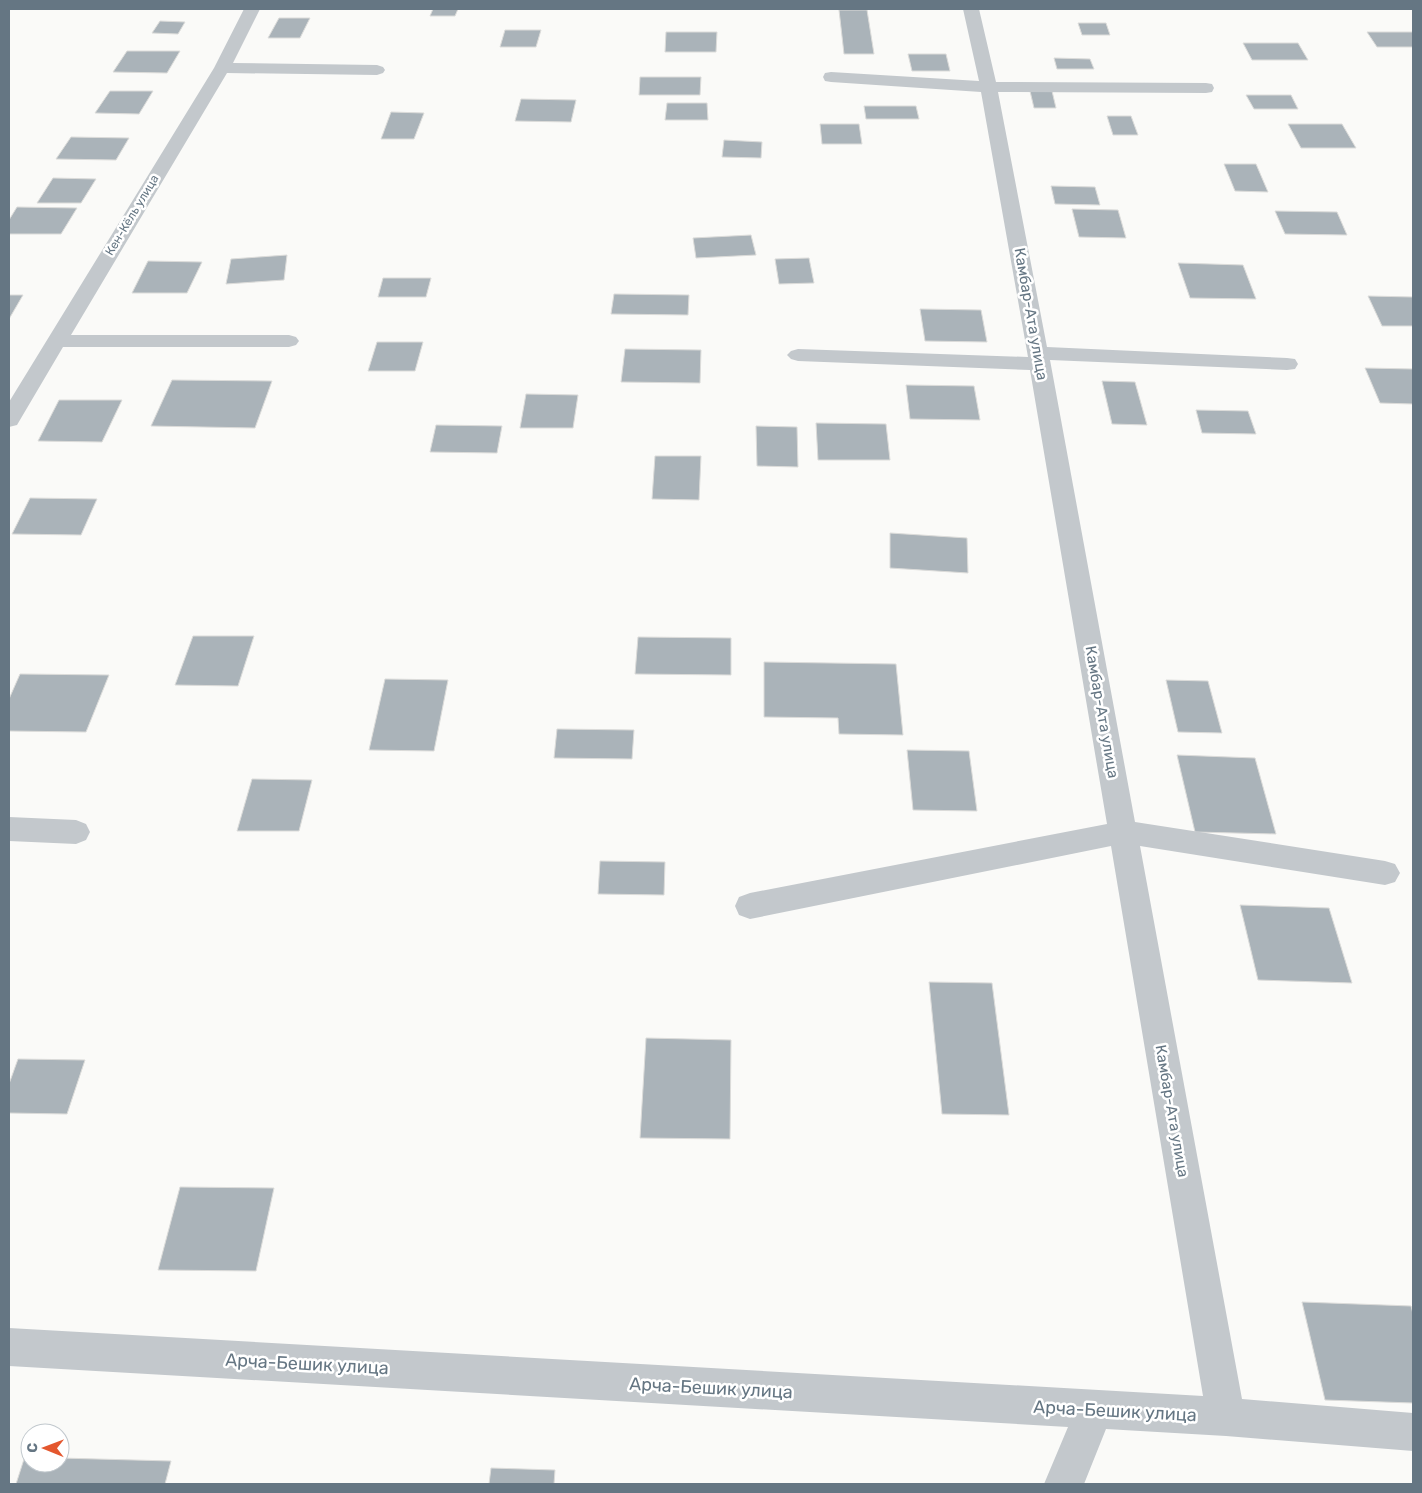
<svg xmlns="http://www.w3.org/2000/svg" width="1422" height="1493" font-family="Rubik,sans-serif">
  <rect width="100%" height="100%" fill="#fafaf8"/>
  <path fill="#aab3b9" stroke="#dcdcda" d="M 433,9 L 458,9 L 455,16 L 430,16 Z
    M 839,10 L 867,10 L 874,54 L 844,54 Z
    M 279,18 L 310,18 L 300,38 L 268,38 Z
    M 160,21 L 185,22 L 178,34 L 152,33 Z
    M 1078,23 L 1106,23 L 1110,35 L 1082,35 Z
    M 505,30 L 541,30 L 536,47 L 500,47 Z
    M 666,32 L 717,32 L 716,52 L 665,52 Z
    M 1367,32 L 1413,32 L 1413,47 L 1377,47 Z
    M 1243,43 L 1298,43 L 1308,60 L 1252,60 Z
    M 127,51 L 180,51 L 167,73 L 113,72 Z
    M 908,54 L 946,54 L 950,71 L 912,71 Z
    M 1054,58 L 1090,59 L 1094,69 L 1057,69 Z
    M 640,77 L 701,77 L 700,95 L 639,95 Z
    M 110,91 L 153,91 L 139,114 L 95,113 Z
    M 1030,91 L 1052,91 L 1056,108 L 1034,108 Z
    M 1246,95 L 1291,95 L 1298,109 L 1254,109 Z
    M 521,99 L 576,100 L 571,122 L 515,121 Z
    M 667,103 L 707,103 L 708,120 L 665,120 Z
    M 864,106 L 916,106 L 919,119 L 866,119 Z
    M 391,112 L 424,113 L 414,139 L 381,139 Z
    M 1107,116 L 1131,116 L 1138,135 L 1113,135 Z
    M 820,124 L 859,124 L 862,144 L 822,144 Z
    M 1288,124 L 1342,124 L 1356,148 L 1301,148 Z
    M 71,137 L 129,138 L 116,160 L 56,159 Z
    M 724,140 L 762,142 L 761,158 L 722,157 Z
    M 1224,164 L 1256,164 L 1268,192 L 1235,191 Z
    M 53,178 L 96,179 L 81,203 L 37,203 Z
    M 1051,186 L 1095,187 L 1100,205 L 1055,204 Z
    M 17,207 L 77,208 L 61,234 L 9,234 L 9,220 Z
    M 1072,209 L 1118,210 L 1126,238 L 1079,237 Z
    M 1275,211 L 1337,212 L 1347,235 L 1285,234 Z
    M 751,235 L 756,255 L 696,258 L 693,238 Z
    M 287,255 L 284,280 L 226,284 L 231,259 Z
    M 809,258 L 814,283 L 779,284 L 775,259 Z
    M 148,261 L 202,262 L 187,293 L 132,293 Z
    M 1178,263 L 1243,265 L 1256,299 L 1190,298 Z
    M 383,278 L 431,278 L 426,297 L 378,297 Z
    M 614,294 L 689,295 L 688,315 L 611,314 Z
    M 9,295 L 23,295 L 9,319 Z
    M 1368,296 L 1413,297 L 1413,326 L 1382,326 Z
    M 920,309 L 981,310 L 987,342 L 925,341 Z
    M 377,342 L 423,342 L 415,371 L 368,371 Z
    M 625,349 L 701,350 L 700,383 L 621,382 Z
    M 1365,368 L 1413,369 L 1413,404 L 1380,403 Z
    M 172,380 L 272,381 L 255,428 L 151,426 Z
    M 1102,381 L 1135,382 L 1147,425 L 1112,424 Z
    M 906,385 L 974,386 L 980,420 L 910,419 Z
    M 526,394 L 578,395 L 573,428 L 520,428 Z
    M 59,400 L 122,400 L 102,442 L 38,441 Z
    M 1196,410 L 1248,411 L 1256,434 L 1202,433 Z
    M 816,423 L 886,424 L 890,460 L 818,460 Z
    M 436,425 L 502,426 L 497,453 L 430,452 Z
    M 756,426 L 797,427 L 798,467 L 757,466 Z
    M 655,456 L 701,456 L 699,500 L 652,499 Z
    M 30,498 L 97,499 L 81,535 L 12,534 Z
    M 890,533 L 967,538 L 968,573 L 890,568 Z
    M 193,636 L 254,636 L 238,686 L 175,685 Z
    M 638,637 L 731,638 L 731,675 L 635,674 Z
    M 764,662 L 896,664 L 903,735 L 839,734 L 838,718 L 764,717 Z
    M 20,674 L 109,675 L 86,732 L 9,731 L 9,699 Z
    M 385,679 L 448,680 L 434,751 L 369,750 Z
    M 1166,680 L 1208,681 L 1222,733 L 1178,732 Z
    M 557,729 L 634,730 L 632,759 L 554,758 Z
    M 907,750 L 969,751 L 977,811 L 913,810 Z
    M 1177,755 L 1255,758 L 1276,834 L 1195,832 Z
    M 252,779 L 312,780 L 299,831 L 237,831 Z
    M 600,861 L 665,862 L 664,895 L 598,894 Z
    M 1240,905 L 1329,908 L 1352,983 L 1258,980 Z
    M 929,982 L 992,983 L 1009,1115 L 942,1114 Z
    M 646,1038 L 731,1040 L 730,1139 L 640,1138 Z
    M 18,1059 L 85,1060 L 67,1114 L 9,1113 L 9,1084 Z
    M 180,1187 L 274,1188 L 256,1271 L 158,1270 Z
    M 1302,1302 L 1411,1306 L 1413,1314 L 1413,1403 L 1325,1400 Z
    M 25,1456 L 30,1457 L 30,1463 L 60,1463 L 60,1458 L 171,1461 L 165,1484 L 16,1484 Z
    M 491,1468 L 555,1470 L 554,1484 L 489,1484 Z"/>
  <g fill="none" stroke-linecap="round" stroke-linejoin="round">
    <path fill="#c3c8cc" fill-rule="evenodd" d="M 244,9 L 260,9 L 233,63 L 377,65 L 383,67 L 385,70 L 383,73 L 377,75 L 227,73 L 71,335 L 289,335 L 296,337 L 299,341 L 296,345 L 289,347 L 63,347 L 17,425 L 9,427 L 9,402 L 214,68 Z
      M 963,9 L 979,9 L 996,82 L 1206,83 L 1212,84 L 1214,88 L 1212,92 L 1206,93 L 998,92 L 1047,347 L 1287,358 L 1295,359 L 1298,364 L 1295,369 L 1287,370 L 1050,360 L 1135,822 L 1385,861 L 1395,864 L 1400,873 L 1395,882 L 1385,885 L 1140,846 L 1242,1399 L 1413,1413 L 1413,1451 L 1226,1436 L 1106,1429 L 1084,1484 L 1044,1484 L 1068,1427 L 9,1366 L 9,1328 L 1203,1396 L 1111,846 L 750,919 L 739,915 L 735,906 L 739,897 L 750,893 L 1107,824 L 1030,370 L 798,361 L 791,359 L 787,355 L 791,351 L 798,349 L 1028,357 L 981,92 L 831,82 L 825,81 L 823,77 L 825,73 L 831,72 L 979,81 Z
      M 9,817 L 76,820 L 86,824 L 90,832 L 86,840 L 76,844 L 9,841 Z"/>
  </g>
  <g text-anchor="middle" dominant-baseline="central" stroke-width="5" stroke-linejoin="round" paint-order="stroke">
    <g font-size="12" fill="#657683" stroke="#fff">
      <text transform="translate(132 215) rotate(-59)">Кен-Кёль улица</text>
    </g>
    <g font-size="15" fill="#657683" stroke="#fff">
      <text transform="translate(1031 314) rotate(80)">Камбар-Ата улица</text>
      <text transform="translate(1102 712) rotate(80)">Камбар-Ата улица</text>
      <text transform="translate(1172 1111) rotate(80)">Камбар-Ата улица</text>
    </g>
    <g font-size="18" fill="#657683" stroke="#fff">
      <text transform="translate(307 1364) rotate(3)">Арча-Бешик улица</text>
      <text transform="translate(711 1388) rotate(3)">Арча-Бешик улица</text>
      <text transform="translate(1115 1411) rotate(3)">Арча-Бешик улица</text>
    </g>
  </g>
  <rect width="1422" height="1493" fill="none" stroke="#657683" stroke-width="20"/>
  <g transform="translate(45 1448) rotate(271)"><circle r="24" fill="#ffffff" stroke="#c1c8cd"/>
  <path d="M0-4L9 19L0 12L-9 19Z" fill="#e4572e"/>
  <text y="-8" font-size="14" font-weight="bold" text-anchor="middle" fill="#657683">С</text>
  </g>
</svg>
